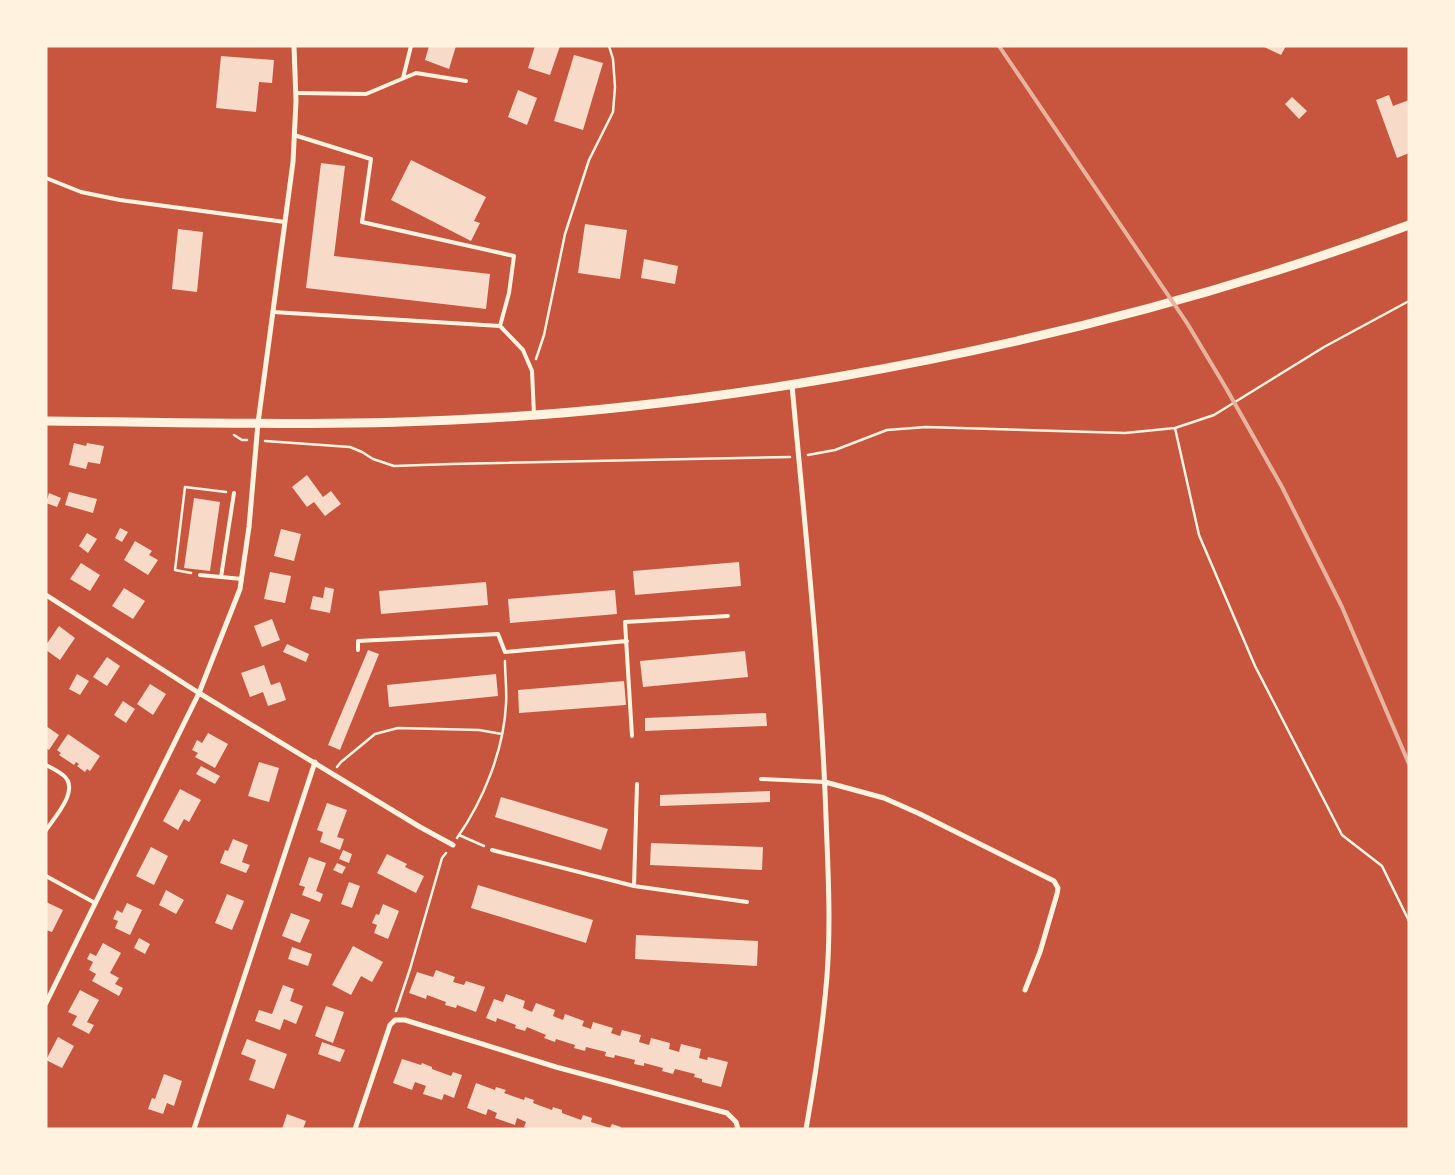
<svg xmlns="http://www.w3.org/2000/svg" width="1455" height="1175" font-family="'IBM Plex Sans',sans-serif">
  <rect width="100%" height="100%" fill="#c8553d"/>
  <path fill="#f7dbc8" d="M 429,46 L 456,46 L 449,69 L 425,60 Z
    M 535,46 L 560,46 L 550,75 L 528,68 Z
    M 1262,46 L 1286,46 L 1281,55 Z
    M 574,55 L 603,63 L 583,130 L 554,121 Z
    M 221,56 L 274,60 L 272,83 L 259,82 L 256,112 L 216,108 Z
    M 518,90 L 537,98 L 527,125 L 508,117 Z
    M 1389,95 L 1393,106 L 1409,100 L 1409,153 L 1397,158 L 1376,100 Z
    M 1292,97 L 1307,111 L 1299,119 L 1285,104 Z
    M 411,160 L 486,197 L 474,221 L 480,223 L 471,241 L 391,200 Z
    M 321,163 L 345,166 L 334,256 L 490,274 L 486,309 L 306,288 Z
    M 585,224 L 627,230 L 620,279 L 578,273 Z
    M 178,229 L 203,232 L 197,292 L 172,289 Z
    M 644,259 L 678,266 L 675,284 L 641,278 Z
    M 74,443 L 86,446 L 87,443 L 104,446 L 100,464 L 88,462 L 86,469 L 69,465 Z
    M 307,475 L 323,497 L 331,491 L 341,504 L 325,516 L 314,502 L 307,507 L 292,487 Z
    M 69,492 L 97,499 L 93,513 L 65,505 Z
    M 49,493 L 61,498 L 57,507 L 46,503 Z
    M 194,498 L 220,502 L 210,571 L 184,568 Z
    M 120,528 L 128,532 L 122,542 L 115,538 Z
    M 281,529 L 301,534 L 294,561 L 274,556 Z
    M 87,533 L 97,539 L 88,553 L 79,546 Z
    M 135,541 L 152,551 L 149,555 L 158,560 L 148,575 L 124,560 Z
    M 739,562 L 741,586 L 635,595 L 633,571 Z
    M 81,563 L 100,575 L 90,591 L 70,579 Z
    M 270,572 L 291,576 L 285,603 L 264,599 Z
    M 486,582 L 488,605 L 381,614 L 379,591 Z
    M 325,587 L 334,589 L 330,613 L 310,609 L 313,596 L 323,598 Z
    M 124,588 L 145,601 L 133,619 L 112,606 Z
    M 615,590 L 617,614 L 510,623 L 508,599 Z
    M 272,619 L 280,640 L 262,647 L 254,626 Z
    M 59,626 L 75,638 L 60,660 L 46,650 L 46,645 Z
    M 287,644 L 309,654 L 306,662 L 283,652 Z
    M 368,650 L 379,654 L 340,750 L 328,745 Z
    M 745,651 L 748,677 L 643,687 L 640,661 Z
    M 107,657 L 120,666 L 107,686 L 93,677 Z
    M 264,665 L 271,685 L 280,682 L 286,700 L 268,706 L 263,692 L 250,697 L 241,673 Z
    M 77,674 L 89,681 L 80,695 L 69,689 Z
    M 496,674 L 498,696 L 389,707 L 387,685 Z
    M 624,681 L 626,705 L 519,713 L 518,690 Z
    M 150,684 L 166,694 L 153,715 L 137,704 Z
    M 123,701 L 135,709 L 126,723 L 114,715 Z
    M 766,713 L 767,726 L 645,731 L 645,718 Z
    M 46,726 L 59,735 L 49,750 L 46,748 Z
    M 208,733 L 228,744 L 215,768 L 195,757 L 198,753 L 192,750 L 197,740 L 202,743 Z
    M 68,734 L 100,756 L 90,771 L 87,769 L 85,772 L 77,766 L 79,764 L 76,762 L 74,765 L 59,755 L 61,753 L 57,750 Z
    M 259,762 L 279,768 L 269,802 L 248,796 Z
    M 201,766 L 220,776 L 215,784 L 196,774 Z
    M 180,789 L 201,800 L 189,822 L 184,819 L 178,830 L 163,821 Z
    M 770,791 L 770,802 L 660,806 L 660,795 Z
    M 501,797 L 608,829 L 601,850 L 495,817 Z
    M 327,803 L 347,810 L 337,837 L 344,839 L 340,850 L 320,842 L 323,832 L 317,830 Z
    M 233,839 L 248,845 L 242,862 L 250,865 L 246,873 L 220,863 L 225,850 L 228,851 Z
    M 651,843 L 763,847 L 762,870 L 650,865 Z
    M 151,847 L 168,856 L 154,885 L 136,876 Z
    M 343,850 L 352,854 L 349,863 L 339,859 Z
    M 387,854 L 407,864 L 405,867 L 424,876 L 416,893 L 377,873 Z
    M 309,857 L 326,863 L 316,891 L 323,894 L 320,902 L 302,895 L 305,887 L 299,885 Z
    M 337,863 L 346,867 L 342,874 L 333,870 Z
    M 349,882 L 360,886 L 352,908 L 341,904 Z
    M 478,885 L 593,920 L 586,943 L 471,908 Z
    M 166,890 L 184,900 L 176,914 L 159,905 Z
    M 227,894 L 244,901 L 232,930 L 215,923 Z
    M 46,902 L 63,910 L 52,932 L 46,930 Z
    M 127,903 L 142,910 L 130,935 L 115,928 L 118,921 L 113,919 L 117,910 L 122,913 Z
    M 383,904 L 399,911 L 388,939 L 374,933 L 377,925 L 372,923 L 376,914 L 379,915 Z
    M 291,913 L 310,920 L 300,943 L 282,936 Z
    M 636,935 L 758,941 L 757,966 L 635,959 Z
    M 139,938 L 150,944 L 145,954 L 134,948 Z
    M 103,943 L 121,953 L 110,973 L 119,978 L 115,984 L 123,988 L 119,996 L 92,981 L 96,974 L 89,970 L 93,962 L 87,959 L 90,953 L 96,956 Z
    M 353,946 L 383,962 L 372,982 L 361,976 L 351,995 L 332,985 Z
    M 292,947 L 312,954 L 308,966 L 288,959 Z
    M 436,970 L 455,977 L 453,982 L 464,985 L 466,981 L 485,987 L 476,1012 L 457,1005 L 456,1008 L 445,1005 L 446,1002 L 427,995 L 426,999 L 409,993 L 417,972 L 433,977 Z
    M 283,985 L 294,989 L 290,1001 L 303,1006 L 296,1024 L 284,1019 L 280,1030 L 255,1021 L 259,1010 L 272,1014 Z
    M 80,990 L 99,1000 L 87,1022 L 94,1025 L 89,1034 L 72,1025 L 77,1016 L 68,1012 Z
    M 506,994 L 525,1001 L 523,1008 L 532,1012 L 536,1003 L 555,1010 L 553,1016 L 563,1020 L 565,1014 L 584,1021 L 582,1026 L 591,1029 L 593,1022 L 613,1028 L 611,1033 L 620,1036 L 622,1030 L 641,1035 L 639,1042 L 649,1045 L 651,1038 L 670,1043 L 669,1049 L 679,1052 L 681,1044 L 701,1049 L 699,1058 L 707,1060 L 708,1057 L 728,1062 L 721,1087 L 702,1082 L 702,1079 L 694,1077 L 695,1074 L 675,1069 L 673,1074 L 662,1071 L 663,1068 L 644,1063 L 644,1066 L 634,1064 L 635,1060 L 615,1055 L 614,1058 L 605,1056 L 606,1052 L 586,1047 L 585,1051 L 574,1048 L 575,1045 L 556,1039 L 555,1042 L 544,1038 L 546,1035 L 527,1027 L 525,1031 L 515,1028 L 516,1025 L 497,1018 L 496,1022 L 486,1018 L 494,999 L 503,1002 Z
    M 326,1006 L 344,1012 L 333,1043 L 315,1036 Z
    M 58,1037 L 74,1046 L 62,1068 L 46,1060 Z
    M 247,1039 L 287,1054 L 274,1089 L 249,1080 L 256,1060 L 241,1054 Z
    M 322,1042 L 345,1050 L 340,1062 L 318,1054 Z
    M 402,1059 L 421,1065 L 422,1063 L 432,1067 L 432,1069 L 451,1076 L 453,1072 L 462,1075 L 454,1098 L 444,1094 L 442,1100 L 423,1094 L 426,1086 L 415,1082 L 412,1090 L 393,1083 Z
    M 164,1074 L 182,1081 L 174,1106 L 167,1103 L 163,1114 L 148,1109 L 152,1098 L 155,1099 Z
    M 476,1083 L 495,1090 L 496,1087 L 506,1090 L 504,1093 L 524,1100 L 525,1097 L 534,1100 L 533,1103 L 552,1110 L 553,1107 L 562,1110 L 562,1113 L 581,1120 L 583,1115 L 592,1118 L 591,1122 L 610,1128 L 612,1124 L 621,1127 L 621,1129 L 528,1129 L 524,1127 L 526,1122 L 517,1118 L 515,1125 L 495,1118 L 497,1113 L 488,1109 L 486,1115 L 467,1108 Z
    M 287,1114 L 306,1121 L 303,1129 L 282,1129 Z"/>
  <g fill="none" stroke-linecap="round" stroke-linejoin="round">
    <path stroke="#fff3e0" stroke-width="2.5" d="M 536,359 L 544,335 L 565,234 L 589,160 L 613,112 L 615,87 L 613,59 L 609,46
      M 1175,428 L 1199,535 L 1255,666 L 1342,835 L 1382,866 L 1409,921
      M 234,435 L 242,440 L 247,440
      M 265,441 L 350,447 L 362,452 L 373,459 L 394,466 L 451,464 L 790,457
      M 808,455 L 835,450 L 887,430 L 926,427 L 1125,433 L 1175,428 L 1214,415 L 1324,347 L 1409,301
      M 191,573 L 175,570 L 185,487 L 226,492
      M 337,767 L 341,762 L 375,734 L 398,728 L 479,730 L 502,734
      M 459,835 L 484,846
      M 457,838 C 483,801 504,750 506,704 C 507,690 505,676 505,661
      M 396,1011 L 410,969 L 442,858 L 446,853"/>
    <path stroke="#fff3e0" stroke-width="4" d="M 403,78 L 411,46
      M 296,93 L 366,94 L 416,73 L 466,81
      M 294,135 L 371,159 L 362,222 L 514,256 L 509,293 L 500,326
      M 46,178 L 81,192 L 120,200 L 285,222
      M 273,312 L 500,326 L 523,350 L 532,371 L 534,415
      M 200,575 L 242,579
      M 221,577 L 234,493
      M 358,650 L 358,641 L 498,634 L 505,652 L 627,641
      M 632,736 L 625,622 L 728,616
      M 46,765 C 52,768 58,771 63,775 C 81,789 55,817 46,830
      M 761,779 L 825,782
      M 492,850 L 634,886 L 637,784
      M 46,876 L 95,903
      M 634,886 L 747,902"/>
    <path stroke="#fff3e0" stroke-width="5" d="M 792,385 C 805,529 821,673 826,817 C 828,870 831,923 827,976 C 823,1027 815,1078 806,1129
      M 46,595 L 199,693 L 420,827 L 453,845
      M 825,782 L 884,798 L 920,814 L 1054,881 L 1058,888 L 1057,894 L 1040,952 L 1025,990
      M 46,1003 L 199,693 L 240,589 L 249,527 L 258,423 L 293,162 L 296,101 L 294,46
      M 194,1129 L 315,762
      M 355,1129 L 390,1025 L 395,1020 L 405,1020 L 556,1067 L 727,1113 L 736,1122 L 738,1129"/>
    <path stroke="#fff3e0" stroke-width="9" d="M 46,421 C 188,422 330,427 471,419 C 594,413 716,398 837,377 C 1032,343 1224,294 1409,225"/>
    <path stroke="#e9b49f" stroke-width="4" d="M 999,46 L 1187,323 L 1226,388 L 1282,487 L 1342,607 L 1409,764"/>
  </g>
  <rect width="1455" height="1175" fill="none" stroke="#fff3e0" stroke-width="95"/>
</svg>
